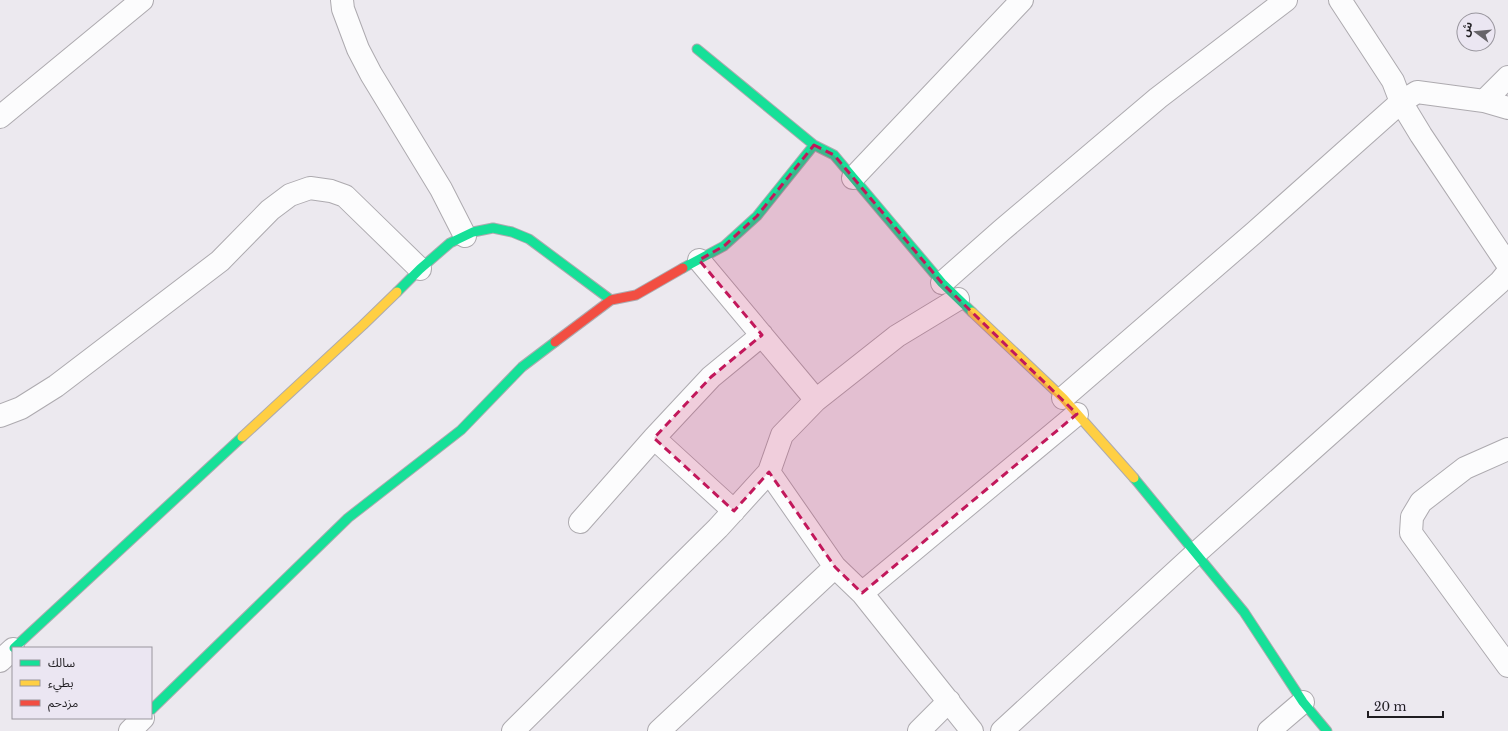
<svg xmlns="http://www.w3.org/2000/svg" width="1508" height="731" font-family="'Libre Baskerville','Noto Sans Arabic',serif">
  <rect width="100%" height="100%" fill="#ece9ef"/>
  <g fill="none" stroke-linecap="round" stroke-linejoin="round">
    <g stroke="#adaaaf" stroke-width="24">
      <path id="street" d="M 342,0 L 343,9 L 358,49 L 371,74 L 441,189 L 465,236
        M 1340,0 L 1393,81 L 1401,102 L 1421,135 L 1508,265
        M 1484,101 L 1508,77
        M 0,117 L 142,0
        M 853,178 L 1022,0
        M 699,260 L 816,400
        M 942,283 L 1002,230 L 1158,98 L 1286,0
        M 1063,398 L 1255,232 L 1401,102 L 1417,92 L 1484,101 L 1508,108
        M 0,416 L 21,408 L 56,386 L 220,261 L 270,210 L 290,195 L 310,188 L 331,191 L 345,196 L 420,269
        M 654,438 L 734,511
        M 1508,449 L 1465,468 L 1421,502 L 1412,517 L 1411,533 L 1508,666
        M 769,472 L 835,567 L 862,593 L 972,731
        M 580,522 L 654,438 L 711,377 L 762,335
        M 862,593 L 1077,414
        M 0,661 L 13,649
        M 130,731 L 143,718
        M 513,731 L 718,528 L 769,472 L 782,435 L 816,400 L 897,336 L 958,299
        M 659,731 L 835,567
        M 919,731 L 949,701
        M 1002,731 L 1195,554 L 1500,282 L 1508,272
        M 1269,731 L 1303,702"/>
    </g>
    <g stroke="#adaaaf" stroke-width="11">
      <path id="fast" d="M 697,49 L 814,145 L 834,155 L 942,283 L 972,312
        M 683,268 L 724,246 L 757,216 L 814,145
        M 397,292 L 420,269 L 450,243 L 473,232 L 493,228 L 512,232 L 529,239 L 611,300
        M 1134,478 L 1244,612 L 1303,702 L 1327,731
        M 14,648 L 242,437
        M 151,710 L 348,518 L 461,430 L 522,367 L 555,342"/>
    </g>
    <g stroke="#adaaaf" stroke-width="11">
      <path id="slow" d="M 972,312 L 1063,398 L 1134,478
        M 242,437 L 363,325 L 397,292"/>
    </g>
    <g stroke="#adaaaf" stroke-width="11">
      <path id="jam" d="M 555,342 L 611,300 L 636,295 L 683,268"/>
    </g>
    <use href="#street" stroke="#fcfcfd" stroke-width="22"/>
    <use href="#fast" stroke="#16e098" stroke-width="9"/>
    <use href="#slow" stroke="#ffcf43" stroke-width="9"/>
    <use href="#jam" stroke="#f24e42" stroke-width="9"/>
  </g>
  <path fill="#c2185b" fill-opacity="0.2" stroke="#c2185b" stroke-width="3" stroke-dasharray="8 5" stroke-linejoin="round" d="M 814,145 L 834,155 L 942,283 L 1077,414 L 862,593 L 835,567 L 769,472 L 734,511 L 654,438 L 711,377 L 762,335 L 699,260 L 724,246 L 757,216 Z"/>
  <rect x="12" y="647" width="140" height="72" fill="#ebe6f2" stroke="#99969e"/>
  <rect x="20" y="660" width="20" height="6" fill="#16e098" stroke="#99969e"/>
  <text x="48" y="667" font-size="12" fill="#1f1d21">سالك</text>
  <rect x="20" y="680" width="20" height="6" fill="#ffcf43" stroke="#99969e"/>
  <text x="48" y="687" font-size="12" fill="#1f1d21">بطيء</text>
  <rect x="20" y="700" width="20" height="6" fill="#f24e42" stroke="#99969e"/>
  <text x="48" y="707" font-size="12" fill="#1f1d21">مزدحم</text>
  <g transform="translate(1476 32) rotate(286)"><circle r="19" fill="#ebe6f2" stroke="#99969e"/>
  <path d="M0-3L7 15L0 10L-7 15Z" fill="#676469"/>
  <text y="-6" font-size="11" font-weight="bold" text-anchor="middle" fill="#1f1d21">ش</text>
  </g>
  <path d="M1368 711v6h75v-6" fill="none" stroke="#1f1d21" stroke-width="2"/>
  <text x="1374" y="711" font-size="12" fill="#1f1d21" stroke="#ebe6f2" stroke-width="3" paint-order="stroke">20 m</text>
</svg>
